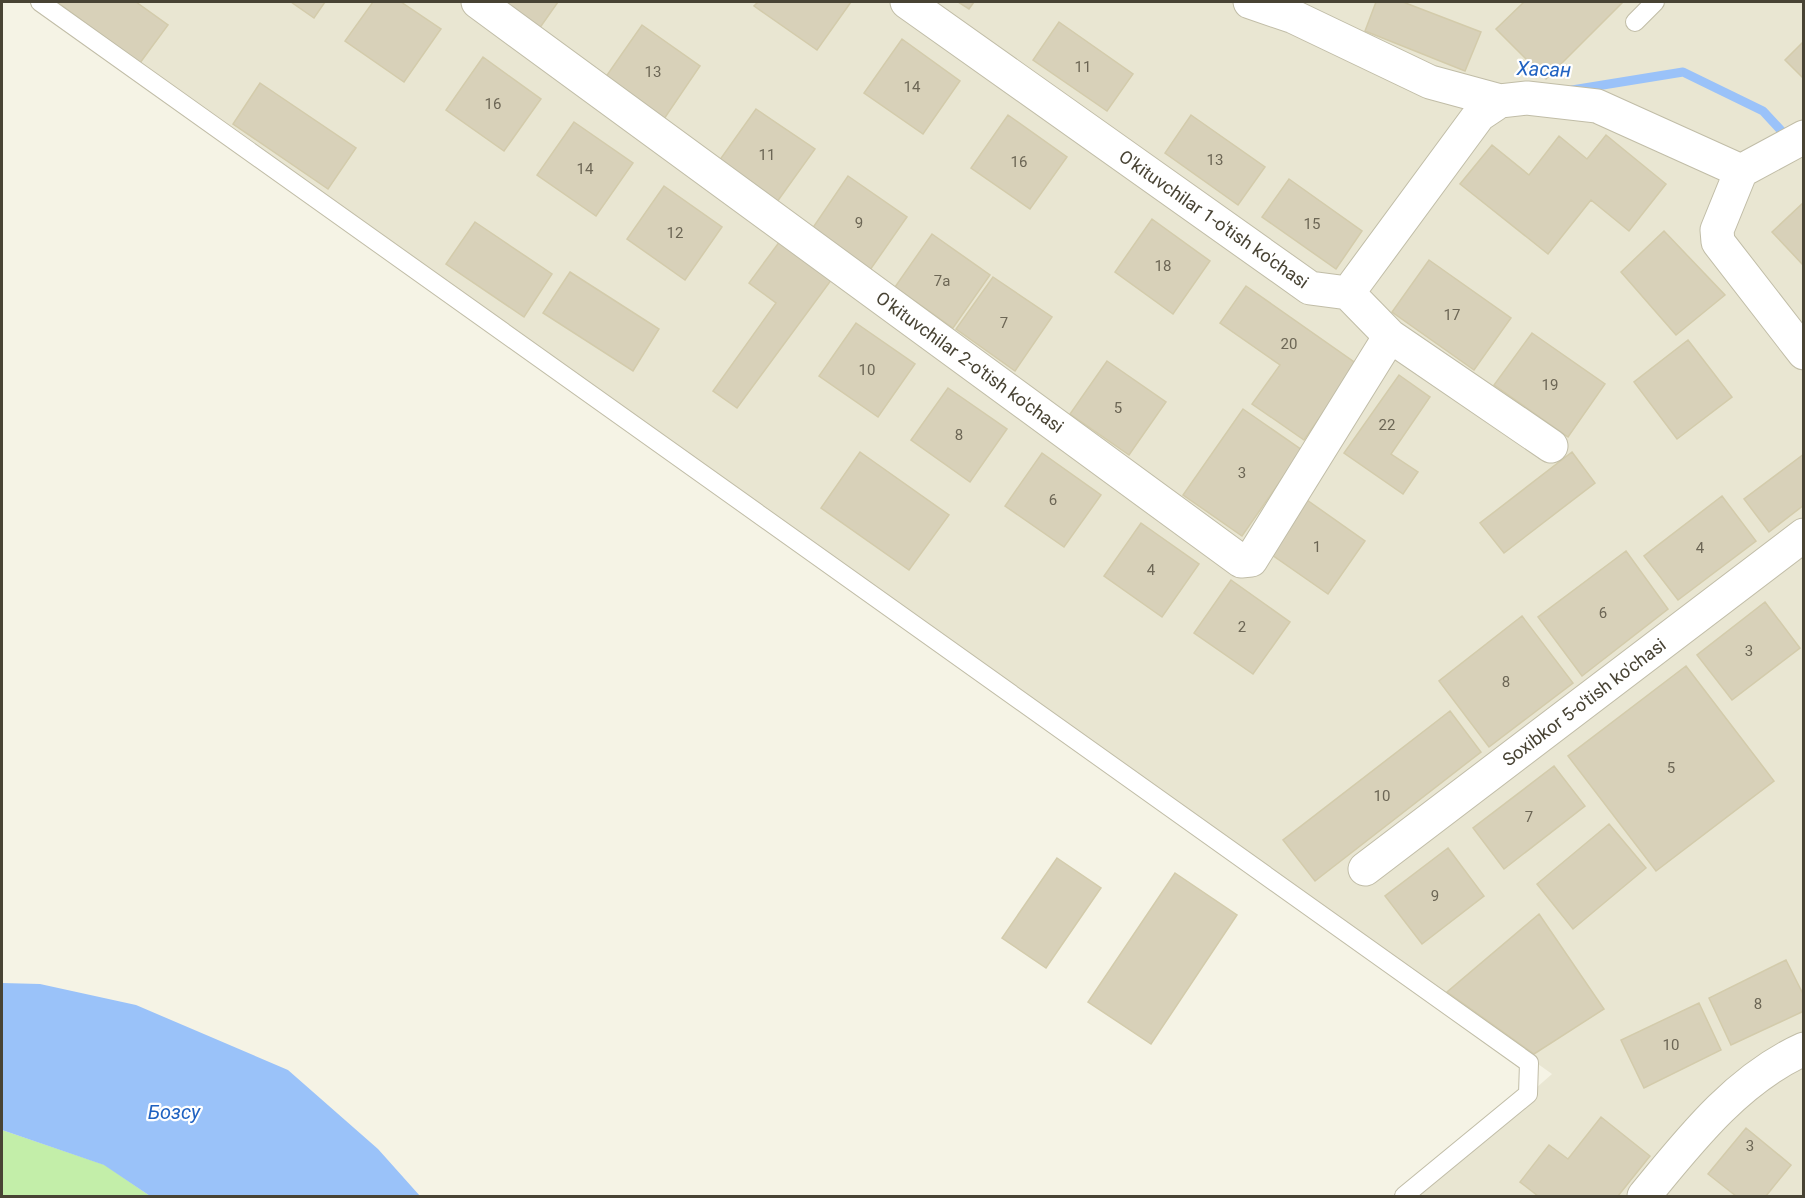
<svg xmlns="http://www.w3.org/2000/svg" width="1805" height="1198" font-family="Roboto,sans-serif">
  <rect width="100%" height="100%" fill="#f5f3e5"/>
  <path fill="#e9e6d2" d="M 44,2 L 1803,2 L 1803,1196 L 1412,1196 L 1552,1074 Z"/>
  <path fill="#c3eea9" d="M 2,1130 L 105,1165 L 150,1196 L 2,1196 Z"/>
  <path fill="#9ac2f9" d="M 2,983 L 40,984 L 136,1005 L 288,1070 L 378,1149 L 420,1196 L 150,1196 L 104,1165 L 2,1130 Z"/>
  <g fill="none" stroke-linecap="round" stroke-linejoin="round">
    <path stroke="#9ac2f9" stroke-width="9" d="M 1572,90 L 1683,72 L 1763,111 L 1788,138"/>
  </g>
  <path fill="#d8d1b9" stroke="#d3cbab" stroke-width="1.5" d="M 57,2 L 136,2 L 168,25 L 140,63 Z
    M 291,2 L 325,2 L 314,18 Z
    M 373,2 L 401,2 L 441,29 L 404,82 L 345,41 Z
    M 499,2 L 558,2 L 539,29 Z
    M 758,2 L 851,2 L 817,50 L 754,6 Z
    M 958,2 L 974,2 L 969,9 Z
    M 1376,2 L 1403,2 L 1481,32 L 1465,71 L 1365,31 Z
    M 1524,2 L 1623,2 L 1546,79 L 1496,29 Z
    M 1059,22 L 1133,74 L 1107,111 L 1033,60 Z
    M 642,25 L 700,66 L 664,119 L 605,78 Z
    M 902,39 L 960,81 L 923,134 L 864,93 Z
    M 1804,41 L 1804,79 L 1785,60 Z
    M 483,57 L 541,99 L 504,151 L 446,110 Z
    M 260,83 L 356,148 L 328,189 L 233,124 Z
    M 756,109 L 815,149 L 777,202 L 719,161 Z
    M 1008,115 L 1067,157 L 1030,209 L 971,168 Z
    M 1191,115 L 1265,167 L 1238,205 L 1165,153 Z
    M 574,122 L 633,163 L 596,216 L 537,175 Z
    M 1606,135 L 1666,184 L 1629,231 L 1591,200 L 1548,254 L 1460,184 L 1492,145 L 1529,175 L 1559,136 L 1587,159 Z
    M 848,176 L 907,217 L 870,270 L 812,229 Z
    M 1289,179 L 1362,231 L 1336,269 L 1262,217 Z
    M 664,186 L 722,227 L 685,280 L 627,239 Z
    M 1804,202 L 1804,266 L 1772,232 Z
    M 1152,219 L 1210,261 L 1173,314 L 1115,272 Z
    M 475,222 L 552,274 L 524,317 L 446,264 Z
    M 1664,231 L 1725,295 L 1676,335 L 1621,272 Z
    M 932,234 L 990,275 L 953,328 L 895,287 Z
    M 780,241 L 832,279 L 737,408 L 713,391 L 776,303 L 749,283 Z
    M 1429,260 L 1511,318 L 1474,370 L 1392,312 Z
    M 570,272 L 659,329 L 633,371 L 543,313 Z
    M 993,277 L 1052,317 L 1015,371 L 956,329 Z
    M 1246,286 L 1357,364 L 1304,440 L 1252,404 L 1280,365 L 1220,323 Z
    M 856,323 L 915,364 L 878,417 L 819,376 Z
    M 1532,333 L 1605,384 L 1568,437 L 1494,385 Z
    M 1688,340 L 1732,397 L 1677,439 L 1634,382 Z
    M 1107,361 L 1166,402 L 1129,455 L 1070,414 Z
    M 1399,375 L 1430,397 L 1391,454 L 1418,472 L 1403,494 L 1344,453 Z
    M 948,388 L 1007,429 L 970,482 L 911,440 Z
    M 1243,409 L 1302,450 L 1242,536 L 1183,495 Z
    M 860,452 L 949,515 L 909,570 L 821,508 Z
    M 1572,452 L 1595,483 L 1504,553 L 1480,523 Z
    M 1042,453 L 1101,495 L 1064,547 L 1005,506 Z
    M 1804,454 L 1804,505 L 1769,532 L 1744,499 Z
    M 1722,496 L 1756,541 L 1678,600 L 1644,556 Z
    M 1307,500 L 1365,541 L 1328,594 L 1269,553 Z
    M 1141,523 L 1199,564 L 1162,617 L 1104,576 Z
    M 1626,551 L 1668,609 L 1582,676 L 1538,617 Z
    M 1231,580 L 1290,622 L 1253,674 L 1194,633 Z
    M 1765,602 L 1800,648 L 1732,700 L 1697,655 Z
    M 1522,616 L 1573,683 L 1489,747 L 1439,681 Z
    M 1686,666 L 1774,781 L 1656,871 L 1568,756 Z
    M 1450,711 L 1481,752 L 1315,881 L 1283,840 Z
    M 1554,766 L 1585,806 L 1504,869 L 1473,828 Z
    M 1609,824 L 1646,868 L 1573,929 L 1537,884 Z
    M 1448,848 L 1484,896 L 1422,944 L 1385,896 Z
    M 1057,858 L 1101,888 L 1046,968 L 1002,938 Z
    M 1175,873 L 1237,915 L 1151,1044 L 1088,1002 Z
    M 1539,914 L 1604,1009 L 1534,1054 L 1447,992 Z
    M 1786,960 L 1804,996 L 1804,1011 L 1731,1045 L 1709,998 Z
    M 1699,1003 L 1721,1050 L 1644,1088 L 1621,1040 Z
    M 1601,1117 L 1650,1156 L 1618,1196 L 1538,1196 L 1520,1182 L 1549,1145 L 1568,1159 Z
    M 1746,1128 L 1791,1165 L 1766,1196 L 1736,1196 L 1708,1174 Z"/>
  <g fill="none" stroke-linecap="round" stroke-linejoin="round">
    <g stroke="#c1bda7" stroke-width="20">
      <path id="lane" d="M 40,2 L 1529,1063 L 1528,1094 L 1404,1196
        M 1635,22 L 1655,2"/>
    </g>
    <g stroke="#c1bda7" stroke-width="35">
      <path id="street" d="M 478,2 L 1241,561 L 1251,560 L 1390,336
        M 907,2 L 1310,288 L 1348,293 L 1390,336 L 1551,446
        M 1250,2 L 1294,17 L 1430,82 L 1500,101
        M 1804,137 L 1741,171 L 1717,230 L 1718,242 L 1804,353
        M 1348,293 L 1479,115 L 1500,101 L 1527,98 L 1597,106 L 1741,171
        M 1365,869 L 1804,535
        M 1644,1196 C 1689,1141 1737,1079 1804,1049"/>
    </g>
    <use href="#lane" stroke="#fff" stroke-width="18"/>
    <use href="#street" stroke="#fff" stroke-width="33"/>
  </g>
  <g text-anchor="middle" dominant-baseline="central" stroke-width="4.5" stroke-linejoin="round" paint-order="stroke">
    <g font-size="15" fill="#6c6655">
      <text x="1083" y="67">11</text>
      <text x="653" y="72">13</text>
      <text x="912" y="87">14</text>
      <text x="493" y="104">16</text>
      <text x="767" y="155">11</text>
      <text x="1215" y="160">13</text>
      <text x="1019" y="162">16</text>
      <text x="585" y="169">14</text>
      <text x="859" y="223">9</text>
      <text x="1312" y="224">15</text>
      <text x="675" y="233">12</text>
      <text x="1163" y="266">18</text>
      <text x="942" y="281">7a</text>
      <text x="1452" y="315">17</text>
      <text x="1004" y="323">7</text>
      <text x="1289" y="344">20</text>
      <text x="867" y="370">10</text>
      <text x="1550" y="385">19</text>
      <text x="1118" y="408">5</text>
      <text x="1387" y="425">22</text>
      <text x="959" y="435">8</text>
      <text x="1242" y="473">3</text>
      <text x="1053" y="500">6</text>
      <text x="1317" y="547">1</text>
      <text x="1700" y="548">4</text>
      <text x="1151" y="570">4</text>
      <text x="1603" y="613">6</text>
      <text x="1242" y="627">2</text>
      <text x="1749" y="651">3</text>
      <text x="1506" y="682">8</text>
      <text x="1671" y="768">5</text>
      <text x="1382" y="796">10</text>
      <text x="1529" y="817">7</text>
      <text x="1435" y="896">9</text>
      <text x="1758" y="1004">8</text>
      <text x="1671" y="1045">10</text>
      <text x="1750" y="1146">3</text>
    </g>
    <g font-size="18" fill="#484334" stroke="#fff">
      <text transform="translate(1214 219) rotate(35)">O'kituvchilar 1-o'tish ko'chasi</text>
      <text transform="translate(970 362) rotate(36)">O'kituvchilar 2-o'tish ko'chasi</text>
      <text transform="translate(1584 702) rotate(-37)">Soxibkor 5-o'tish ko'chasi</text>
    </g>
    <g font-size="20" font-style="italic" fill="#2062c1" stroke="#fff">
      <text transform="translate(1544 69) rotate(2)">Хасан</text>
      <text x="174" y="1112">Бозсу</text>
    </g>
  </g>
  <rect width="1805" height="1198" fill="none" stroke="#484334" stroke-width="6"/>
</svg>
